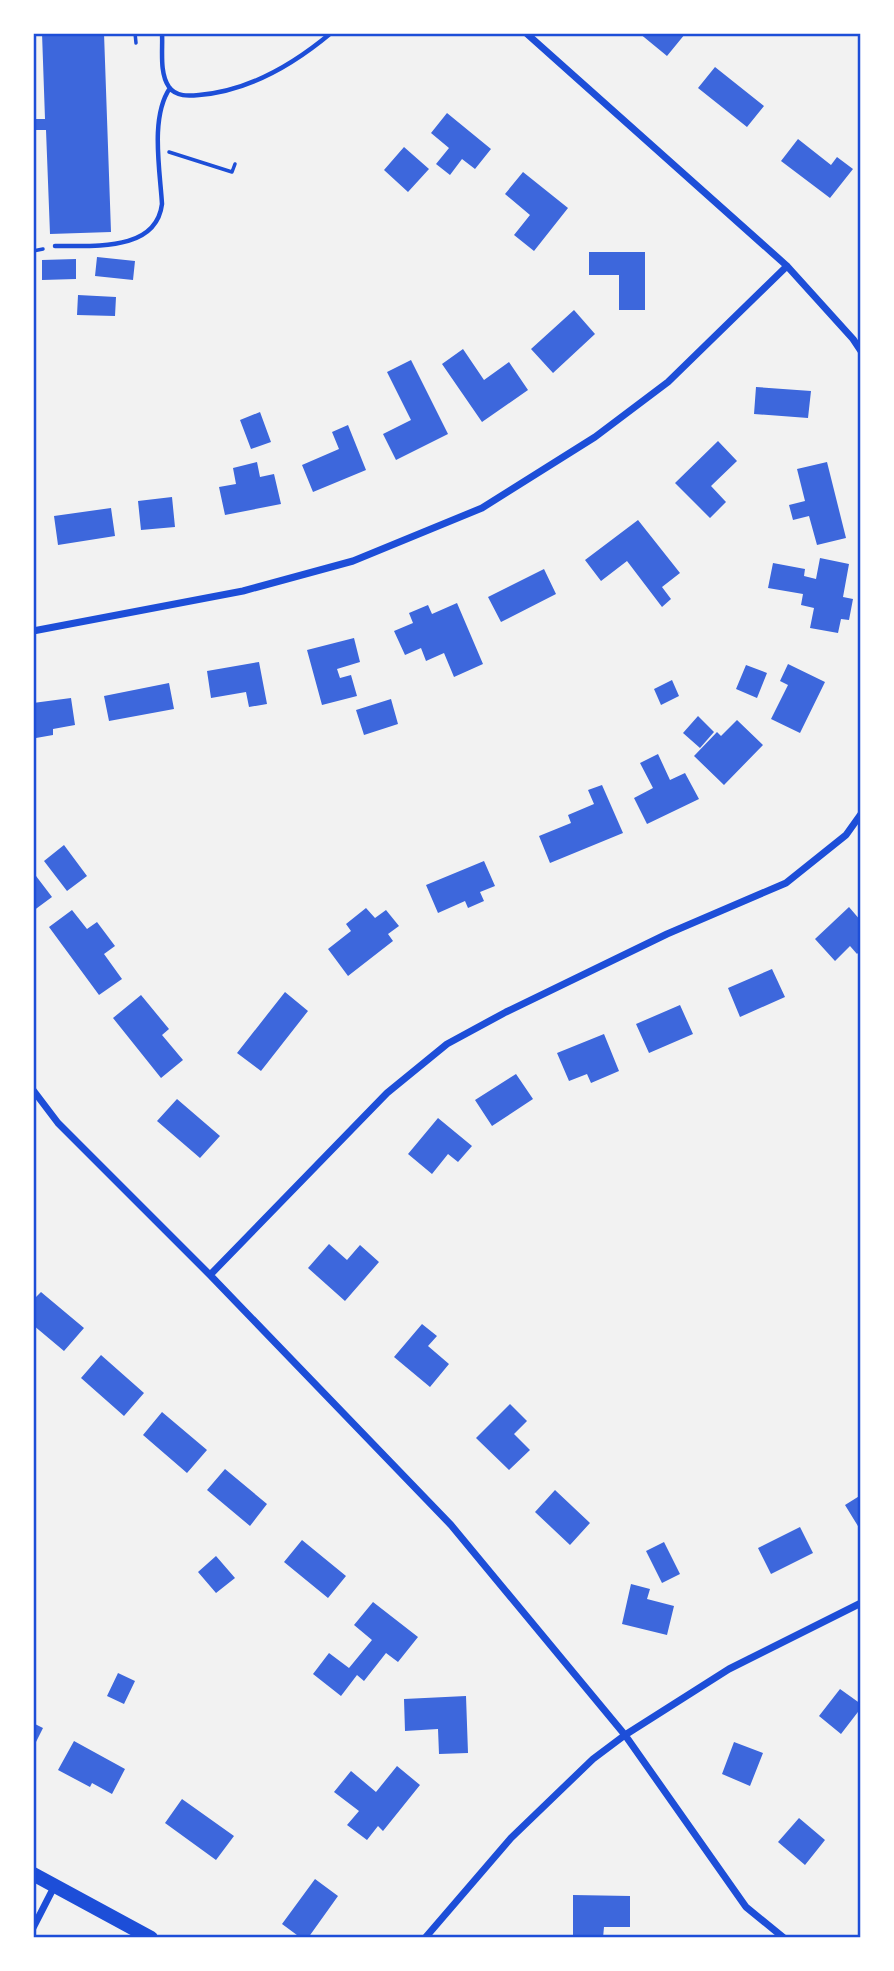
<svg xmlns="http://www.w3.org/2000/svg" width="894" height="1971" font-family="Overpass,sans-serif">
  <rect width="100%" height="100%" fill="#f2f2f2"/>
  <path fill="#3d67dc" d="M 42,33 L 104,33 L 111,232 L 50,234 L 46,130 L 33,130 L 33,119 L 45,119 Z
    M 639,33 L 683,33 L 685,34 L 667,56 Z
    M 715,67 L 764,106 L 747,127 L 698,88 Z
    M 447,113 L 491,149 L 475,169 L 462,159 L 450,175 L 436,164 L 449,148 L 431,133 Z
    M 798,139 L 831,165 L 837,157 L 853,169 L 830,198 L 781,161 Z
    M 404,147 L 429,169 L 408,192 L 384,170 Z
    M 523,172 L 568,208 L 534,251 L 514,235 L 530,215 L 505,194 Z
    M 589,252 L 645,252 L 645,310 L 619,310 L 619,275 L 589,275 Z
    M 97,257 L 135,261 L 133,280 L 95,276 Z
    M 76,259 L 76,279 L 42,280 L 42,260 Z
    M 78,295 L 116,297 L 115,316 L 77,315 Z
    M 574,310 L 595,334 L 553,373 L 531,349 Z
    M 463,349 L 484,380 L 509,362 L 528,390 L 482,422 L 442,364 Z
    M 411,360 L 448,434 L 396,460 L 383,434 L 411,420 L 387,372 Z
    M 756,387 L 811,391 L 808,418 L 754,414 Z
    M 260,412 L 271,442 L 251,449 L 240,420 Z
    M 348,425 L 366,470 L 313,492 L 302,465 L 339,449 L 332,432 Z
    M 718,441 L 737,461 L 711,486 L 726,502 L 710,518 L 675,483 Z
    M 257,462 L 260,477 L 274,474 L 281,504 L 225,515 L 219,487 L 236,484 L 233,468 Z
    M 827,462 L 846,538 L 817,545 L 809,516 L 793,520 L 789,505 L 805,501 L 797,469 Z
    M 172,497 L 175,527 L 141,530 L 138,501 Z
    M 111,508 L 115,536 L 58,545 L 54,516 Z
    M 638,520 L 680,573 L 662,587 L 671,599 L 662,607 L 627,561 L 601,581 L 585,560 Z
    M 820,558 L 849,564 L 843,597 L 853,599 L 849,620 L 841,619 L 838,633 L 810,628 L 814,608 L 801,605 L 803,594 L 768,588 L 773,563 L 805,569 L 804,576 L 816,579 Z
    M 544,569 L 556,594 L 501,622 L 488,597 Z
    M 457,603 L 483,664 L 454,677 L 444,653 L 426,661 L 421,648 L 405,655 L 394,631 L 413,623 L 409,613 L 428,605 L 432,614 Z
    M 354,638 L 360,662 L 337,669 L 340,678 L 351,675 L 357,696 L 322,705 L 307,650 Z
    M 259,662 L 267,704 L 249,707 L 246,692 L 211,698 L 207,671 Z
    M 788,664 L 825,682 L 800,733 L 771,719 L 788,685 L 780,681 Z
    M 746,665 L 767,673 L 757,698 L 736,689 Z
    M 672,680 L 679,696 L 661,705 L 654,689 Z
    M 169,683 L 174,709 L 109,721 L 104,696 Z
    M 71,698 L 75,725 L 53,729 L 53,735 L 36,738 L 33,732 L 33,703 Z
    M 391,699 L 398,724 L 364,735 L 356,710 Z
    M 698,716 L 714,732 L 700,748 L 683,733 Z
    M 737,720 L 763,745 L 724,785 L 694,756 L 717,732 L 721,736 Z
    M 658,754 L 670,780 L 685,773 L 699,799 L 647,824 L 634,798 L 653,788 L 640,763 Z
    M 602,785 L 623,833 L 550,863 L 539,836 L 571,823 L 568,815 L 594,804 L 588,790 Z
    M 64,845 L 87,876 L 67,891 L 44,861 Z
    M 484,861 L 495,886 L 480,892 L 484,901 L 468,908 L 465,901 L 438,913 L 426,885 Z
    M 33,872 L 52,897 L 33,911 Z
    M 849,907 L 861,921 L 861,950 L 857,954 L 850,946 L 835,961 L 815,939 Z
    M 366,908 L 375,918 L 386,910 L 399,926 L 388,934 L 393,941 L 348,976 L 328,949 L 351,931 L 346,924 Z
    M 72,910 L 87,929 L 97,922 L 115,946 L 104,954 L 122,979 L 99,995 L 49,927 Z
    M 772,969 L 785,997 L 740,1017 L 728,988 Z
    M 285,992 L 308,1011 L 261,1071 L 237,1053 Z
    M 141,995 L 169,1029 L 162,1035 L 183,1060 L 161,1078 L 113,1018 Z
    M 680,1005 L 693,1034 L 649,1053 L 636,1024 Z
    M 604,1034 L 619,1071 L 591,1083 L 587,1074 L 569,1081 L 557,1053 Z
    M 516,1074 L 533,1099 L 492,1126 L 475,1100 Z
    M 177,1099 L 220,1136 L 200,1158 L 157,1121 Z
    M 438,1118 L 472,1146 L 458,1162 L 448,1154 L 432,1174 L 408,1154 Z
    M 329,1244 L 347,1260 L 360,1245 L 379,1262 L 345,1301 L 308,1268 Z
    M 41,1292 L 84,1328 L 64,1351 L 33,1325 L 33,1300 Z
    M 422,1324 L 437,1336 L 428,1346 L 449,1364 L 430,1387 L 394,1357 Z
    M 101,1355 L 144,1393 L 124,1416 L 81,1378 Z
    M 510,1404 L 527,1421 L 514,1434 L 530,1450 L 509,1470 L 476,1438 Z
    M 162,1412 L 207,1450 L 187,1473 L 143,1435 Z
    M 225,1469 L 267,1504 L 250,1526 L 207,1490 Z
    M 555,1490 L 590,1523 L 570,1545 L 535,1512 Z
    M 861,1495 L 861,1531 L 845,1505 Z
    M 800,1527 L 813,1553 L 771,1574 L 758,1548 Z
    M 302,1540 L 346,1576 L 328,1598 L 284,1562 Z
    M 664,1542 L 680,1574 L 662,1583 L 646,1551 Z
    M 216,1556 L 235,1578 L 216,1593 L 198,1572 Z
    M 631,1584 L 650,1589 L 647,1599 L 674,1606 L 667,1635 L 622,1624 Z
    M 373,1602 L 418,1637 L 398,1662 L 386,1653 L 364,1681 L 357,1675 L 341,1696 L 313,1674 L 329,1653 L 349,1668 L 372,1640 L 354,1625 Z
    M 118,1673 L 135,1681 L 124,1704 L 107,1696 Z
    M 840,1689 L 861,1704 L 861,1708 L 841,1734 L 819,1716 Z
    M 466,1696 L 468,1753 L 439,1754 L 438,1729 L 405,1731 L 404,1699 Z
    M 33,1723 L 43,1728 L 33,1748 Z
    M 74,1741 L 125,1769 L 112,1794 L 92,1783 L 90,1787 L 58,1770 Z
    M 734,1742 L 763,1753 L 750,1786 L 722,1774 Z
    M 397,1766 L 420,1785 L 383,1831 L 378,1826 L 367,1840 L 347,1825 L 359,1811 L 334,1792 L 351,1771 L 376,1792 Z
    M 182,1799 L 234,1836 L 216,1860 L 165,1823 Z
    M 799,1818 L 825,1840 L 805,1865 L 778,1842 Z
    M 315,1879 L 338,1896 L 308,1938 L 301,1938 L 282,1924 Z
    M 573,1895 L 630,1896 L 630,1927 L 604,1927 L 603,1938 L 573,1938 Z"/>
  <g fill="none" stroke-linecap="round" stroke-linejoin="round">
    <path stroke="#1d4ed8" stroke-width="3.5" d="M 135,33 L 136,43
      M 169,152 L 232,172 L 235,164
      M 33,251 L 43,249"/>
    <path stroke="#1d4ed8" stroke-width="4.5" d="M 162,33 C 163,49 159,73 169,87 C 176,97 189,96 199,95 C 248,91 294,64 331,33
      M 55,246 C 91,245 156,253 162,204 C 160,170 150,117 170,88"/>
    <path stroke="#1d4ed8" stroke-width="7" d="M 526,33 L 787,266 L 853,339 L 861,351
      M 33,631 L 243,591 L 353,561 L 482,508 L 595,437 L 668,382 L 787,266
      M 33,1090 L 58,1123 L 210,1275 L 451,1525 L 625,1735 L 746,1907 L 784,1938
      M 210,1275 L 387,1093 L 447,1044 L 506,1012 L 667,934 L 786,883 L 846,835 L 861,814
      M 33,1928 L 54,1887
      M 425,1938 L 511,1838 L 593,1759 L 625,1735 L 729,1669 L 861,1603"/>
    <path stroke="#1d4ed8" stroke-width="14" d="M 33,1874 L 151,1938"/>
  </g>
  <rect width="894" height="1971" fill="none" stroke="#ffffff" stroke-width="70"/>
  <rect x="35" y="35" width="824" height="1901" fill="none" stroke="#1d4ed8" stroke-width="2.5"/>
</svg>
